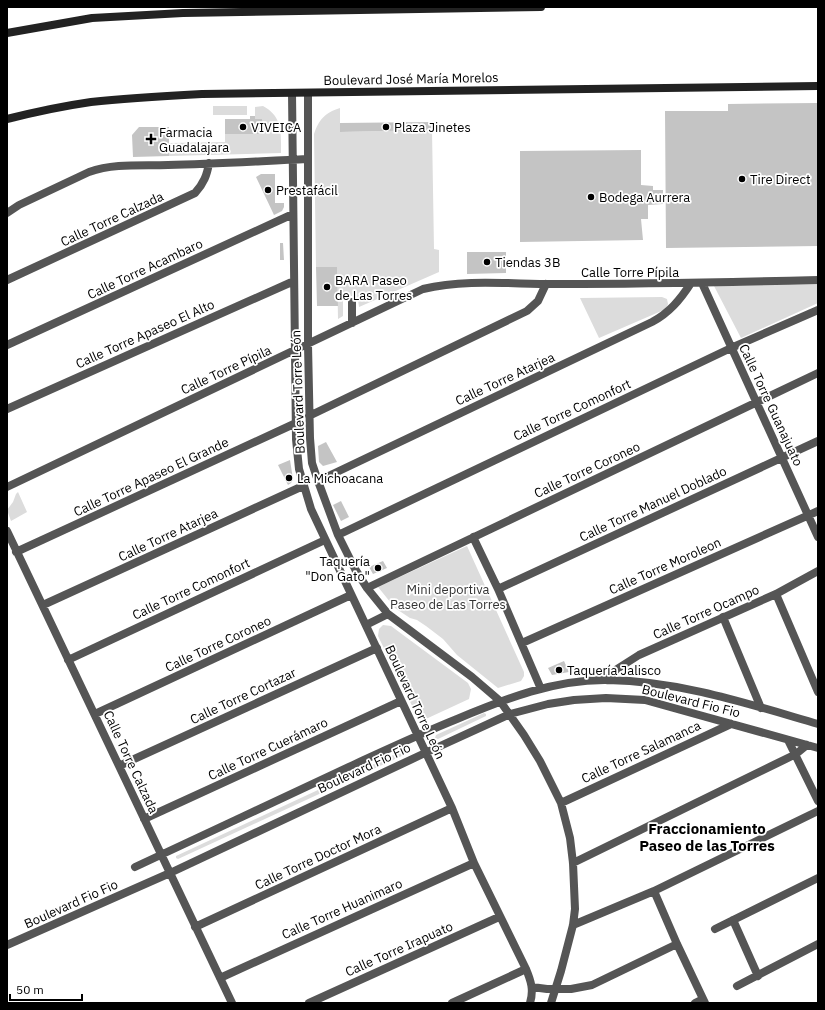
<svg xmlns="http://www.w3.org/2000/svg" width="825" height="1010" font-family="'IBM Plex Sans',sans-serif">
  <rect width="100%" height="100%" fill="#fff"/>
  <path fill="#dcdcdc" d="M 213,106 L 247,106 L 247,115 L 213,115 Z
    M 263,106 C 283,117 281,133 281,153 L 169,156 L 169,143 L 225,142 L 225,134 L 261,134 L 255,119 L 255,107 Z
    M 340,108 L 340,132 L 432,130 L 434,249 L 439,250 L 439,272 L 359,307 L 358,300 L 354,296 L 347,296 L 343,301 L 343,316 L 338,319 L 337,267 L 316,267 L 314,134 C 319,120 324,113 340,108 Z
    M 818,284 L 818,303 L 741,338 L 714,286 Z
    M 662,297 L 667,299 L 668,304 L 666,309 L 599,338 L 580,298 Z
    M 18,492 L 27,512 L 11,521 L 7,510 L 13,502 L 16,494 Z
    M 467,546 L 524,672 L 524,676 L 521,681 L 498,688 L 457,655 L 443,639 L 426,626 L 417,620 L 410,618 L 395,608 L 378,587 Z
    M 383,625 L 391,626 L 468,683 L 471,689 L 469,699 L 428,718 C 423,720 421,720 417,716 L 378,636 L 379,629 Z
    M 484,713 L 486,714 L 486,716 L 438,739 L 435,738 L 436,735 Z
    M 404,750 L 406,754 L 178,859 L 176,858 L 176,856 Z"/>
  <path fill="#c4c4c4" d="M 818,103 L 818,246 L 666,248 L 665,111 L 728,111 L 728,104 Z
    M 250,116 L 255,116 L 255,119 L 262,119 L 262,134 L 225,134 L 225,119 L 250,119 Z
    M 432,122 L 432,130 L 340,132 L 340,123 Z
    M 139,127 L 169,127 L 169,156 L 133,157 L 132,135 Z
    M 641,150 L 641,185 L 653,186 L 653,190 L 663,190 L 663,204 L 648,205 L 648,219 L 641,219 L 643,240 L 520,242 L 520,151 Z
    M 261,174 L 275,174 L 275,203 L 284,203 L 284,207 L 282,211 L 274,215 L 256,177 Z
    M 280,243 L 283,243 L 284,260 L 280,260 Z
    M 467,252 L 506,252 L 506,273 L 467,274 Z
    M 316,267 L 337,267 L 338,306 L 317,306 Z
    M 326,442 L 337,462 L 323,466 L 319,462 L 318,446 Z
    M 290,460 L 293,479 L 291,483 L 288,485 L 278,465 Z
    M 341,501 L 349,517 L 341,521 L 333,505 Z
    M 383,561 L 387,568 L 373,574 L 369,567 Z
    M 564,661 L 569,672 L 552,675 L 548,668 Z"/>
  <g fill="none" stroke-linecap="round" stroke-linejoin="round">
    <path stroke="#555" stroke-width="8" d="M 292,93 L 296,439 L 299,469 L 311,509 L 452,808 L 474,863 L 526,969 C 531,981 534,990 530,1003
      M 308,93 L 308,345 L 310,438 L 312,463 L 318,481 L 338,535 L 355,569 L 367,588 L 388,614 L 472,677 L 500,701 L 524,735 L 540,761 L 561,803 L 570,838 L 573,863 L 575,909 L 573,925 L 561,971 L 551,1003
      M 7,213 L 19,205 L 89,172 C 115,163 142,166 168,165 C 215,164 261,161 307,159
      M 7,280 L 195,193 C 204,183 207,175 209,163
      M 702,283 L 818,537
      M 352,302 L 352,323
      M 7,345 L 293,214
      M 7,409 L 294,281
      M 309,416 L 527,311 L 538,301 L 546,284
      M 318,481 L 652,322 C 669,313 680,300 691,283
      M 7,487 L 423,289 C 469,278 517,285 563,284 C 648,284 733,282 818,280
      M 7,531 L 232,1003
      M 338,535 L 731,348 L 818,310
      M 473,537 L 498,589 L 541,689
      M 16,552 L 296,423
      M 367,588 L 818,373
      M 498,589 L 818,441
      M 776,594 L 818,692
      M 43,605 L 303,486
      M 723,617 L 761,708
      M 366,625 L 388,614
      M 522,643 L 818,511
      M 68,660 L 325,540
      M 607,680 L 617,669 L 639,655 L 776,594 L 818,571
      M 95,714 L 351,595
      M 788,740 L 818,801
      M 119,766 L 377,648
      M 561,803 L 731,724
      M 144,819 L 401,701
      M 573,863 L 796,754 L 807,745
      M 135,867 C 208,833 280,799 353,765 C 388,749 422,733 457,719 C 505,699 555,679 608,680 C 680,681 749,704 818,724
      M 654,891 L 677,944 L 705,1003
      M 733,920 L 758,976
      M 573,925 L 654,891 L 818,811
      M 195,927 L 452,808
      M 715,929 L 818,878
      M 7,945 L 170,873 L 425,753 L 510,714 L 548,704 L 574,700 L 606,698 L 645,700 L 818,748
      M 220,978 L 474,863
      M 737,986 L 818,944
      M 532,987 L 547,989 L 571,989 L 592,985 L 677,944
      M 309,1003 L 499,917
      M 452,1003 L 526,969
      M 695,1003 L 703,999"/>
    <path stroke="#222" stroke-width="8" d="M 7,33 L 92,18 L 183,13 L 541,7
      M 7,119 C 35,112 63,106 91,102 C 128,98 165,96 202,94 L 818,86"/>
  </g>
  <g fill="#000" stroke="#fff" stroke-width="1.5">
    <circle cx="243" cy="127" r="4"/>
    <circle cx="386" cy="127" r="4"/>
    <path d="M149 133h4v4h4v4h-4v4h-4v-4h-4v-4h4z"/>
    <circle cx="742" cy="179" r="4"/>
    <circle cx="268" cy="190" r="4"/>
    <circle cx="591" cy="197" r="4"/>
    <circle cx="487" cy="262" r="4"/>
    <circle cx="327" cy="287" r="4"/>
    <circle cx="289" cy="478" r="4"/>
    <circle cx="378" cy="568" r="4"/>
    <circle cx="559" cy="670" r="4"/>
  </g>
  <g text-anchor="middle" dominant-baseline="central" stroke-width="3.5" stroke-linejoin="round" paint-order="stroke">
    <g font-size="13" fill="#000" stroke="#fff">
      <text transform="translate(411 79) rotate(-1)">Boulevard José María Morelos</text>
      <text transform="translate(112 219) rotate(-25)">Calle Torre Calzada</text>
      <text transform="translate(145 269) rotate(-25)">Calle Torre Acambaro</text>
      <text x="630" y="272">Calle Torre Pípila</text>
      <text transform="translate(145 334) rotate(-24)">Calle Torre Apaseo El Alto</text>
      <text transform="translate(226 370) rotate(-25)">Calle Torre Pípila</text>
      <text transform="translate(505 379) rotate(-25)">Calle Torre Atarjea</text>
      <text transform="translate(298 392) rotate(-92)">Boulevard Torre León</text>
      <text transform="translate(771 405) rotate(65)">Calle Torre Guanajuato</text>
      <text transform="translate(572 410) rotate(-25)">Calle Torre Comonfort</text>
      <text transform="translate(587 470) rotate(-25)">Calle Torre Coroneo</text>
      <text transform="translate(151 477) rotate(-25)">Calle Torre Apaseo El Grande</text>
      <text transform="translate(653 504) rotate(-25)">Calle Torre Manuel Doblado</text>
      <text transform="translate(168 535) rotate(-25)">Calle Torre Atarjea</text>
      <text transform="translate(665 566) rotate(-24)">Calle Torre Moroleon</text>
      <text transform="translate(191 589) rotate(-25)">Calle Torre Comonfort</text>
      <text transform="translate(706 612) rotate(-24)">Calle Torre Ocampo</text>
      <text transform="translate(218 644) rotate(-25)">Calle Torre Coroneo</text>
      <text transform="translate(243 696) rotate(-25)">Calle Torre Cortazar</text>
      <text transform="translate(691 701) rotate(14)">Boulevard Fio Fio</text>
      <text transform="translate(415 702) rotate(65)">Boulevard Torre León</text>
      <text transform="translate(268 749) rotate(-25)">Calle Torre Cuerámaro</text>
      <text transform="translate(641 752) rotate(-25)">Calle Torre Salamanca</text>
      <text transform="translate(131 762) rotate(65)">Calle Torre Calzada</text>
      <text transform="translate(364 768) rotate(-25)">Boulevard Fio Fio</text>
      <text transform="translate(318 857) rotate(-25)">Calle Torre Doctor Mora</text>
      <text transform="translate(71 904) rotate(-24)">Boulevard Fio Fio</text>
      <text transform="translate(342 909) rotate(-24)">Calle Torre Huanimaro</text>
      <text transform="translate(399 949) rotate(-24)">Calle Torre Irapuato</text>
    </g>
    <g font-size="13" fill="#000" stroke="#fff" text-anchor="start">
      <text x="251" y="127">VIVEICA</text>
      <text x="394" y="127">Plaza Jinetes</text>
      <text x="159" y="132">Farmacia<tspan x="159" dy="15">Guadalajara</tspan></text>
      <text x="750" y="179">Tire Direct</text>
      <text x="276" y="190">Prestafácil</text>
      <text x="599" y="197">Bodega Aurrera</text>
      <text x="495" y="262">Tiendas 3B</text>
      <text x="335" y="280">BARA Paseo<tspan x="335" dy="15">de Las Torres</tspan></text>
      <text x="297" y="478">La Michoacana</text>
      <text x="370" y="561" text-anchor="end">Taquería<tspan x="370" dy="15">"Don Gato"</tspan></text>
      <text x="567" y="670">Taquería Jalisco</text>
    </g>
    <g font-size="13" fill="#333" stroke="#fff">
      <text x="448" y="589">Mini deportiva<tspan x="448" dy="15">Paseo de Las Torres</tspan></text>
    </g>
    <g font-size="15" font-weight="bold" fill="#000" stroke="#fff">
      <text x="707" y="828">Fraccionamiento<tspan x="707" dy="17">Paseo de las Torres</tspan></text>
    </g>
  </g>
  <rect width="825" height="1010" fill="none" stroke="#000000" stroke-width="16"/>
  <path d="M10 994v6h72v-6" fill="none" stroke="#000000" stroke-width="2"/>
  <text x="16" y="994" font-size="12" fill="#000000" stroke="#ffffff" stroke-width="3" paint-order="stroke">50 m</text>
</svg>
